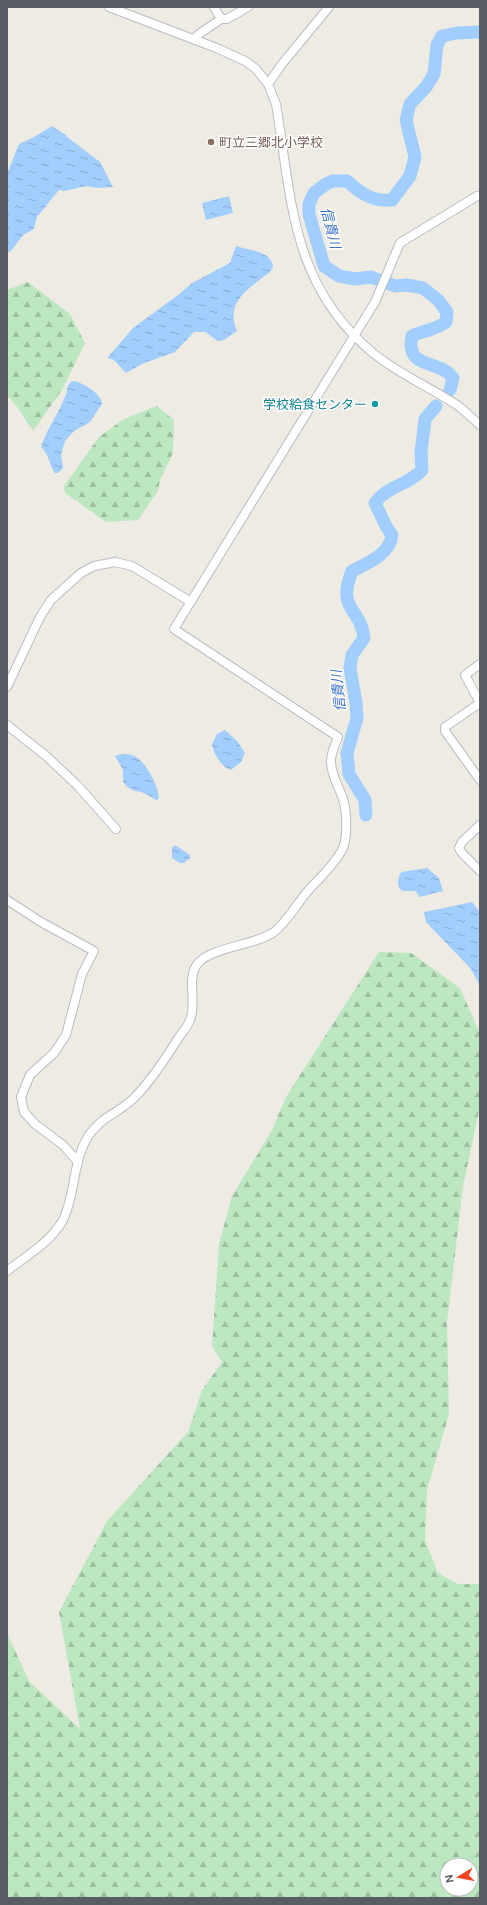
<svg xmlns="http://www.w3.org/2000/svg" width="487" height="1905" font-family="'DM Sans','Noto Sans JP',sans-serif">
  <defs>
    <pattern id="forest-firs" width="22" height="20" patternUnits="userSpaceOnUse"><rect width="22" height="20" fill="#bde7c0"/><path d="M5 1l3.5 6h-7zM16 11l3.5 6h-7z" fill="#9dbea0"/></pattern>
    <pattern id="water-ripples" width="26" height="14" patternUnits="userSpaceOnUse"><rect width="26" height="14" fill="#a1ceff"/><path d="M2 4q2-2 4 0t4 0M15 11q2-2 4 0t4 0" fill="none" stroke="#86aad2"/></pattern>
  </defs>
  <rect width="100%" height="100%" fill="#eeece2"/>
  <path fill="url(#forest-firs)" fill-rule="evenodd" d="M 28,282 L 70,314 L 85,343 L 62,390 L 33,431 L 18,408 L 7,395 L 7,290 Z
    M 157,406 L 174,420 L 173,453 L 160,480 L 158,491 L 138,520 L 106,522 L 65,493 L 64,486 L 99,437 L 124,419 Z
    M 379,952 L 411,953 L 460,988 L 480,1034 L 480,1106 L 463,1187 L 447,1322 L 449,1414 L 427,1490 L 425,1540 L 438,1573 L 458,1584 L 480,1584 L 480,1898 L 7,1898 L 7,1633 L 29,1681 L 80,1729 L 59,1612 L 107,1521 L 188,1432 L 202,1390 L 222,1362 L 212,1346 L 219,1244 L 232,1196 L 271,1132 L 286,1097 ZM 447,1865 L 471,1865 L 471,1889 L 447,1889 Z"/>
  <path fill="url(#water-ripples)" d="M 52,126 L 64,134 L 66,134 L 66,136 L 100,162 L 113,187 L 97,188 L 87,186 L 64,191 L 59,190 L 37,217 L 34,229 L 23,235 L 11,251 L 7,253 L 7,174 L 19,144 L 34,137 Z
    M 229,196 L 233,213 L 206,220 L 202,203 Z
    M 236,246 C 248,250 272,251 273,267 L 270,272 C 250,288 224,301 237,331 L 224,340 L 218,341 L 205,332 L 194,332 L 175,352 L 142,364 L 126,373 L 114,360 L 107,358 L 133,328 L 178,295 L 192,283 L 230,263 Z
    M 73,381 C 81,381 103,395 102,404 L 90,422 L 74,431 L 65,441 L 61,455 L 63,468 L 58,473 L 55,473 C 48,464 52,459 41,447 C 47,429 58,414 65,397 C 68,391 66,384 73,381 Z
    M 225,730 L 237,741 L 245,753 L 241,762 L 231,770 C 222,768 213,753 212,744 L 217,734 Z
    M 122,754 C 129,754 135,755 140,760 C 147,766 162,792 158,800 C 153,800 151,796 146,794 C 136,789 133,794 123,782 L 123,770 L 115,756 Z
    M 175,845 L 190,855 L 190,858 L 184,863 L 180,863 L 172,858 L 172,848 Z
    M 427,868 L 439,878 L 443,891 L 420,897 L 415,891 L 402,891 C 396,885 398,879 401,872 Z
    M 472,902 L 480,912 L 480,986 L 471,969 L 426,922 L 424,912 Z"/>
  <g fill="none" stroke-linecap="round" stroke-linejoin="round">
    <path stroke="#a1ceff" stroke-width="13" d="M 450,390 L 453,378 C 439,358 405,371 412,336 C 424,330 436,330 446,322 L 447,312 L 438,300 L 423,288 L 407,285 L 395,286 L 371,277 L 355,279 L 339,276 L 324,266 L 309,214 L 309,204 L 314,193 L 326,184 L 333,181 L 347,181 C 360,193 373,202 392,200 L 410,176 L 415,157 L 406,120 L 410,104 L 426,87 L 434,74 L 437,45 L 442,36 L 457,33 L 480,32
      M 366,815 L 365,800 L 349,774 L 347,753 L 357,718 L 356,703 L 350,668 L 352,655 L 364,638 C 361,607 336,611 352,571 C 368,563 390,554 392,535 L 386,526 L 375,503 C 388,485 406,487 422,470 L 421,452 L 425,419 L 436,406"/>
    <g stroke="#babcc2" stroke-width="10">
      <path id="minor" d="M 109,7 L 219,49 L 245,61 L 256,69 L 268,84 L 276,104 C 292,200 291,285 373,353 C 399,374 429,387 457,405 C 465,411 473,419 480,425
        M 214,7 L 221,19 L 227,19 L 248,7
        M 194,39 L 199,34 L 221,19
        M 268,84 L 282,64 L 329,7
        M 480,664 L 465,675 L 480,703
        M 7,687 L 40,617 L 51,600 L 81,573 L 94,566 L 115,562 L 132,566 L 191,602
        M 480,703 L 445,727 L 445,731 L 480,780
        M 7,725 L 45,755 L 78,786 L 116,829
        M 480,825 L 462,842 L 459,848 L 461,852 L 480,871
        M 7,900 L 41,922 L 94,951 L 82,974 L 66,1035 L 54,1053 L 30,1075 L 21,1097 L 24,1112 L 35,1124 L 63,1145 L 78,1162
        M 7,1271 C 26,1256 51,1242 63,1220 C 76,1194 72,1161 89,1135 C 102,1116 119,1113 134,1098 C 151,1081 166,1058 179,1037 C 183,1032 188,1026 190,1020 C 197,1003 187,981 196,966 C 207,947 255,946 274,932 C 287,922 296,905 307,892 C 319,878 333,867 342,850 C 348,839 347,811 343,799 C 339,787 332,777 331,763 C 330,755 335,745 338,737 L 174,629 L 375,302 L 400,243 L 477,196"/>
    </g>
    <use href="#minor" stroke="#fff" stroke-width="8"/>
  </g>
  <circle fill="#8d6e63" stroke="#fff" stroke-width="1.5" cx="211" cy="142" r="4"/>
  <circle fill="#0f9aa8" stroke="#fff" stroke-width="1.5" cx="375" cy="404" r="4"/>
  <g text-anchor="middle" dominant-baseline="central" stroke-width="3" stroke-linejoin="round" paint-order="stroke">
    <g font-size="13" fill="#785e54" stroke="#fff" text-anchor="start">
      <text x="219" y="142">町立三郷北小学校</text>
    </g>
    <g font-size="13" fill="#0d838f" stroke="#fff" text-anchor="end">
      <text x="367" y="404">学校給食センター</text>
    </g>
    <g font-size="14" font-style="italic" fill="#3d75c9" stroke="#fff">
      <text transform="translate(331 228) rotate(76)">信貴川</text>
      <text transform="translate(338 691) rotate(-96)">信貴川</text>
    </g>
  </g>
  <rect width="487" height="1905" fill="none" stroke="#5a5e64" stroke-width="16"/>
  <g transform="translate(459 1877) rotate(260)"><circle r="19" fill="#ffffff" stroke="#bdbfc1"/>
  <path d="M0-3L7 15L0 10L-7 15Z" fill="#f24624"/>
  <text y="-6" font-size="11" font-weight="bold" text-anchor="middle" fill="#5a5e64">N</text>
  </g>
</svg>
